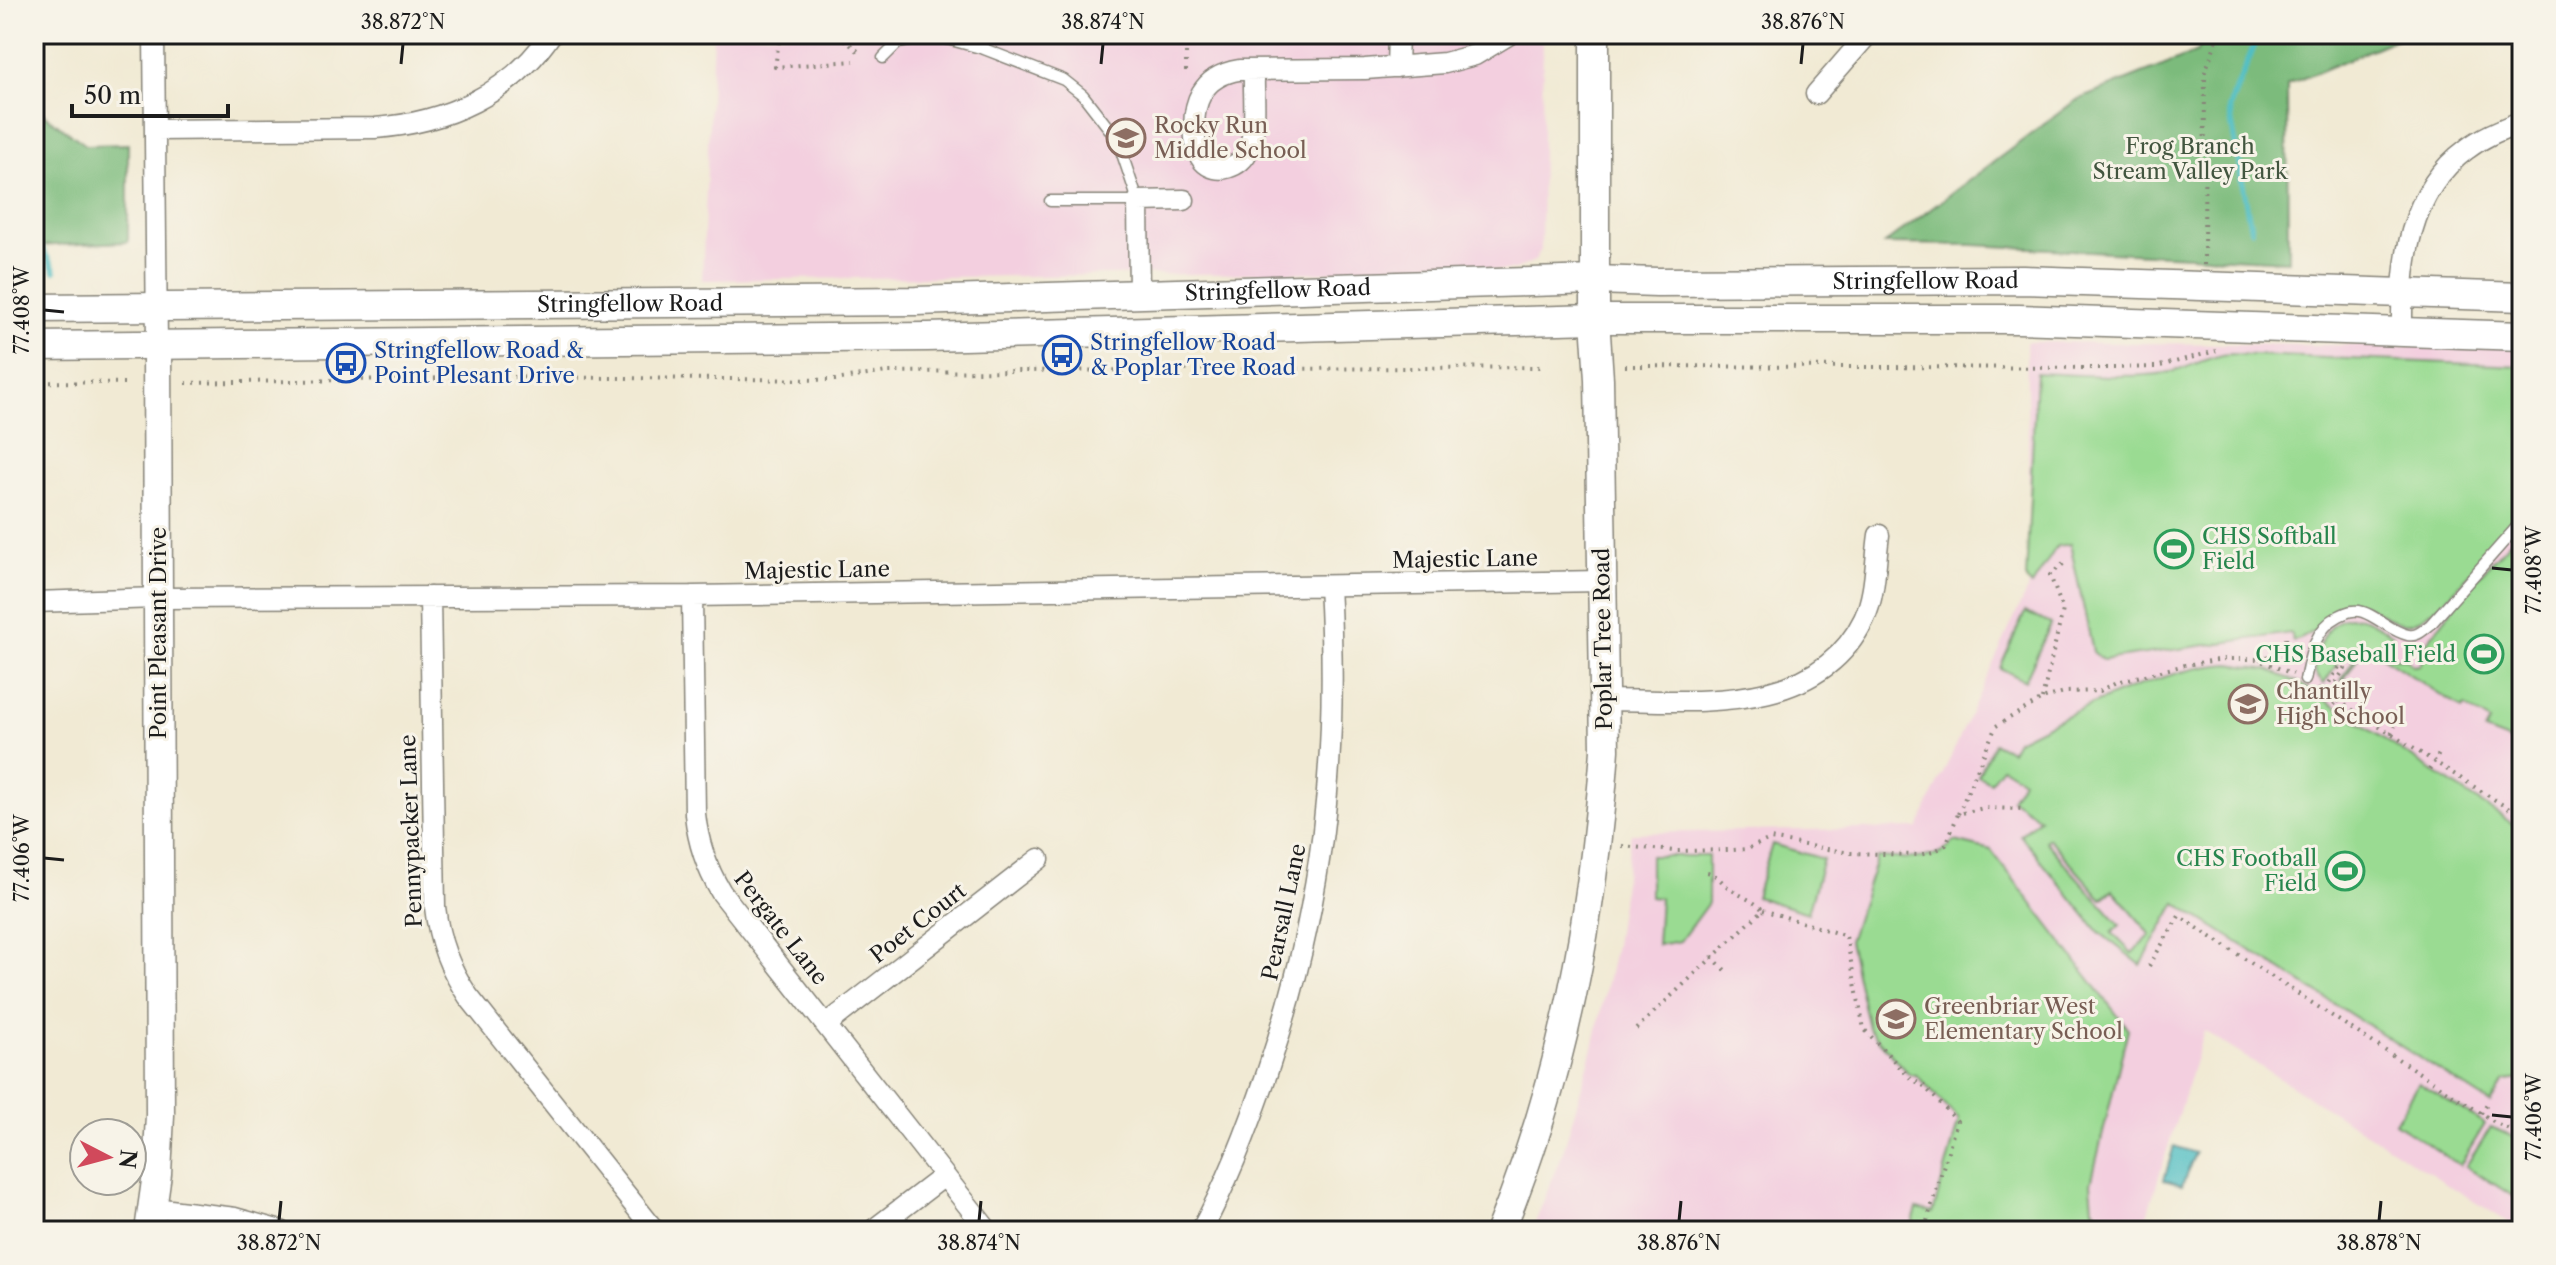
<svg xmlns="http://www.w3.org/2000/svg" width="2556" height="1265" font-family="'Libre Caslon Text',serif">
  <rect width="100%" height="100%" fill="#f7f3e8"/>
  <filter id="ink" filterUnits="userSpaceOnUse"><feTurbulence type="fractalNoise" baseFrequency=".0125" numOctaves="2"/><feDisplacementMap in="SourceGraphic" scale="16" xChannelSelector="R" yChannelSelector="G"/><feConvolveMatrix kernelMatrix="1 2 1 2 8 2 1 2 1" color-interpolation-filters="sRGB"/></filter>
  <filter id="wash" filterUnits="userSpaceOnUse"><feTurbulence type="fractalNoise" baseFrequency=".006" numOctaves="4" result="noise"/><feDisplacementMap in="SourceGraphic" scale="32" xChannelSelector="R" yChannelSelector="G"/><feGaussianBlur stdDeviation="1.8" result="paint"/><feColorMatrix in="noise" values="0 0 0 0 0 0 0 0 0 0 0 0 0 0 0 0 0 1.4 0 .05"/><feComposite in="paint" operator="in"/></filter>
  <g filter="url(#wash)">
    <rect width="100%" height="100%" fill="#f1ead4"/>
    <path fill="#f3cfdf" d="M 713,34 L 1543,34 L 1541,250 L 1534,261 L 1515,270 L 702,280 Z
      M 2026,342 L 2522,347 L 2522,1231 L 2204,1031 L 2142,1231 L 1532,1231 L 1564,1148 L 1593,1048 L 1615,945 L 1631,833 L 1918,828 L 2031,581 Z"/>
    <path fill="#9adb92" stroke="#5b7c57" stroke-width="2" fill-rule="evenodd" d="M 2230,354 L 2522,366 L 2522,514 C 2498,535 2433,631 2402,623 C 2389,620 2375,610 2363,603 C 2328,608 2318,637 2293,641 L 2290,633 L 2103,660 L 2093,652 L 2070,544 L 2057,546 L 2032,586 L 2026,580 L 2036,373 C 2074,374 2140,380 2175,371 C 2194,366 2211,355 2230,354 Z
      M 2522,528 L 2522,749 L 2508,740 L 2485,731 L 2490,722 L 2465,706 L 2463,709 L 2365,646 L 2343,681 L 2341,680 L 2354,659 L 2344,653 L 2324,684 L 2316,675 C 2311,654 2327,616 2352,617 C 2367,617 2381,627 2393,635 L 2389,651 L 2391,657 L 2406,659 L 2412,666 L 2420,665 L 2423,658 L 2421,650 L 2474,581 Z
      M 2025,612 L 2051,624 L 2025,681 L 2000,668 Z
      M 2230,664 L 2269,670 L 2299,683 L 2522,830 L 2522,1079 L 2505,1081 L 2490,1103 L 2176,903 L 2141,965 L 2099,932 L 2020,835 L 2040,818 L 2011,799 L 2023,780 L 2002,767 L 1990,782 L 1978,776 L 1994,743 L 2011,751 L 2017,740 C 2073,711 2167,667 2230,664 ZM 2048,838 L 2102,899 L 2113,890 L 2151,935 L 2132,953 L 2112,933 L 2120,925 L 2050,847 L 2045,841 Z
      M 1955,841 L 1991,850 L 2128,1029 L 2091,1183 L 2093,1208 L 2116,1231 L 1910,1231 L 1917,1209 L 1933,1213 L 1959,1120 L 1916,1075 L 1909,1074 L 1868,1028 L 1849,941 L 1877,857 C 1904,858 1935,864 1955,841 Z
      M 1772,844 L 1823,859 L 1808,913 L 1756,897 Z
      M 1650,856 L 1708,856 L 1708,903 L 1680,941 L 1657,945 L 1660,898 L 1650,897 Z
      M 2419,1083 L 2485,1124 L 2460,1165 L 2395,1123 Z
      M 2491,1127 L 2522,1141 L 2522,1202 L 2466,1166 Z"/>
    <path fill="#7bbb7c" stroke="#4c6c4c" stroke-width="2" d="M 2203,34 L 2408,34 L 2287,85 L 2288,261 L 1972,245 L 1884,244 L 2075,101 L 2197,52 Z
      M 34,107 L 86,145 L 128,144 L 128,242 L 34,246 Z"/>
    <path fill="#4fbec3" stroke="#366d70" stroke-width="2" d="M 2174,1146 L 2195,1153 L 2182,1185 L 2164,1180 Z"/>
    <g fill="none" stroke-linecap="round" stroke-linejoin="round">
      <path stroke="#4fbec3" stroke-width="6" d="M 2251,230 L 2229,108 L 2259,34
        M 34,235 L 55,271"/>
    </g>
  </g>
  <g filter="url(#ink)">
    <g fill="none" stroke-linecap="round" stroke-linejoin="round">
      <g stroke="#868378" stroke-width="13">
        <path id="lane" d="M 883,58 L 898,43 L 936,36 L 984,49 L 1064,80 L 1083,95 L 1117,139 L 1138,201 L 1050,201
          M 2305,680 C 2310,656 2314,629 2339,616 C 2347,612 2353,609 2363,612 C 2378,617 2392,632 2408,635 C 2417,637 2423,630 2430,625 L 2522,521"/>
      </g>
      <g stroke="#868378" stroke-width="23">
        <path id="street" d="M 154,34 L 157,346
          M 1397,67 L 1398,34
          M 1254,71 C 1253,96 1258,127 1248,150 C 1242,167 1216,176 1203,161 C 1198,155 1196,145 1195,138 C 1191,103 1202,76 1239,70 L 1365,69 L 1445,63 L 1475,55 L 1510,34
          M 1816,94 L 1868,34
          M 155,130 L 375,128 C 445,123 511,94 551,34
          M 1139,295 L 1138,201 L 1184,200
          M 2402,332 C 2401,264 2408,192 2467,149 C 2484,136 2503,129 2522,121
          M 692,596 L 695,814 C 698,843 706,867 721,892 L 988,1231
          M 430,597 L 435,907 C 439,942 449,967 468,996 L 655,1231
          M 34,602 L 158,598 L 692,596 L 1601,581
          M 1603,700 C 1692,700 1817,717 1864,619 C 1876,594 1875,562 1879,535
          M 827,1024 L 1039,859
          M 154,1208 L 235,1218 L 281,1231
          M 872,1231 L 944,1176
          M 1201,1231 C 1228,1181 1249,1127 1267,1073 C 1323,907 1339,761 1329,586"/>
      </g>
      <g stroke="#868378" stroke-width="31">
        <g id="secondary">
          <path id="s1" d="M 34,308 L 916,301 L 1595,280 L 1657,282 L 2023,280 L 2522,297"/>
          <path d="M 34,346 L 928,337 L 1595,319 L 2018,319 L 2522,336"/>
          <path d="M 149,1231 L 157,1174 L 160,1115 L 157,346"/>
          <path d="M 1500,1231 C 1564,1075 1593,917 1605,750 L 1599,379 L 1595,319 L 1595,34"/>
        </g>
      </g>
      <path stroke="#868378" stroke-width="4" stroke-dasharray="2 6" stroke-linecap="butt" d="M 780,34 L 775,67 L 854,61
        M 838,34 L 859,52
        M 1006,35 L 1007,34
        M 1186,71 L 1186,38 L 1345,36 L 1346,49
        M 2204,265 L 2205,72 L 2219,34
        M 1625,366 L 2111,368 L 2156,367 L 2216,351
        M 34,382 L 128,383
        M 186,383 L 508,377 L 835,380 L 887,372 L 1545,367
        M 2259,659 L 2287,651 L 2286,638
        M 2318,688 L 2522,817
        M 2042,699 L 2063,610 L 2050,575 L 2067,561
        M 2334,705 L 2339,696 L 2326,688 L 2344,659 L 2349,662 L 2334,685 L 2340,689
        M 2391,734 L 2395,726
        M 2429,770 L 2439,754
        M 1958,814 L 1996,726 L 2042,699 L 2064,692 L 2100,691 L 2117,682 L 2185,665 L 2224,659 L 2256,659 L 2293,674
        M 1622,846 L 1674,851 L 1733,850 L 1747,849 L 1770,839 L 1850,853 L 1919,855 L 1933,852 L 1946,845 L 1958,814 L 1984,808 L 2026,809
        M 1763,910 L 1846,936 L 1864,1029 L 1912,1080 L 1922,1084 L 1957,1121 L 1924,1231
        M 1712,957 L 1725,970
        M 2149,966 L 2179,916 L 2496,1123 L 2522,1135
        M 1636,1029 L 1763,910 C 1753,900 1740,896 1729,888 C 1721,882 1717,874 1707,872
        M 2481,1113 L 2488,1102"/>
      <use href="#lane" stroke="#fff" stroke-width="10"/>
      <use href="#street" stroke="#fff" stroke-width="20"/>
      <use href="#secondary" stroke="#fff" stroke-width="28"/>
    </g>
  </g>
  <path fill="none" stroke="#1c1c1c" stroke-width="3" d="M 401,64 L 403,44M 1101,64 L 1103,44M 1801,64 L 1803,44M 44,310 L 64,312M 2492,568 L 2512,570M 44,858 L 64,860M 2492,1115 L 2512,1117M 279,1221 L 281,1201M 979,1221 L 981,1201M 1679,1221 L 1681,1201M 2379,1221 L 2381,1201"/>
  <defs>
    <g id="school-ring" transform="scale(2)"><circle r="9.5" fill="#f7f3e8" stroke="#8d6e63" stroke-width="1.5"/><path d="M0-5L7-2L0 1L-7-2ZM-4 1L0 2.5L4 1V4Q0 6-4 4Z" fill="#8d6e63"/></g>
    <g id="bus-ring" transform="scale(2)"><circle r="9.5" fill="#f7f3e8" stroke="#1a4fb4" stroke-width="1.5"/><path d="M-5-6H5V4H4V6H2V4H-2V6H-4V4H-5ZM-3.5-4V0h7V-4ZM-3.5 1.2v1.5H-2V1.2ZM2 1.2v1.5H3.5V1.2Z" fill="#1a4fb4"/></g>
    <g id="stadium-ring" transform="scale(2)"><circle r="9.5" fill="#f7f3e8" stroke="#2e9e5b" stroke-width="1.5"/><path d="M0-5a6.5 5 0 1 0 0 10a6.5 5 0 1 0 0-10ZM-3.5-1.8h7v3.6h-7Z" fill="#2e9e5b"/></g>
  </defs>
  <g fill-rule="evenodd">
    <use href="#school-ring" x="1126" y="138"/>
    <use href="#bus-ring" x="1062" y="355"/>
    <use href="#bus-ring" x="346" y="363"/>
    <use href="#stadium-ring" x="2174" y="549"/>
    <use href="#stadium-ring" x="2484" y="654"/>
    <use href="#school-ring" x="2248" y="704"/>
    <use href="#stadium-ring" x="2345" y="871"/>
    <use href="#school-ring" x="1896" y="1019"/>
  </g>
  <g text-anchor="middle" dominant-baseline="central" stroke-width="6" stroke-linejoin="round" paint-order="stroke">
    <g font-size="22" fill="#785e54" stroke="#f7f3e8" text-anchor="start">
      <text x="1154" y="125">Rocky Run<tspan x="1154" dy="25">Middle School</tspan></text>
      <text x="2276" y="691">Chantilly<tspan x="2276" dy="25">High School</tspan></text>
      <text x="1924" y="1006">Greenbriar West<tspan x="1924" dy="25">Elementary School</tspan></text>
    </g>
    <g font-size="22" fill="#42553f" stroke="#f7f3e8">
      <text x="2190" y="146">Frog Branch<tspan x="2190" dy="25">Stream Valley Park</tspan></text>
    </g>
    <g font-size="22" fill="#1c1c1c" stroke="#f7f3e8">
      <text stroke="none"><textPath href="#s1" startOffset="1892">Stringfellow Road</textPath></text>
      <text stroke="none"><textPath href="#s1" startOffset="1244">Stringfellow Road</textPath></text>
      <text stroke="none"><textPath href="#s1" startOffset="596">Stringfellow Road</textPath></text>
      <text transform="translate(1465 559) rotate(-1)">Majestic Lane</text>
      <text transform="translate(817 570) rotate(-1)">Majestic Lane</text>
      <text transform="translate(158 633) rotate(-90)">Point Pleasant Drive</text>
      <text transform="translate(1603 639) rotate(-91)">Poplar Tree Road</text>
      <text transform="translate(411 831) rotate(-92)">Pennypacker Lane</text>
      <text transform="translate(1284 912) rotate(-78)">Pearsall Lane</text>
      <text transform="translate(918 923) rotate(-38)">Poet Court</text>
      <text transform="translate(781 928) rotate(52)">Pergate Lane</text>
    </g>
    <g font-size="22" fill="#164399" stroke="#f7f3e8" text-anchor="start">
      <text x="1090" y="342">Stringfellow Road<tspan x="1090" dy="25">&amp; Poplar Tree Road</tspan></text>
      <text x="374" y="350">Stringfellow Road &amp;<tspan x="374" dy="25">Point Plesant Drive</tspan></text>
    </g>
    <g font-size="22" fill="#27864d" stroke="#f7f3e8" text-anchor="end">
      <text x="2202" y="536" text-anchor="start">CHS Softball<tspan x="2202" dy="25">Field</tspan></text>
      <text x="2456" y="654">CHS Baseball Field</text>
      <text x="2317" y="858">CHS Football<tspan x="2317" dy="25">Field</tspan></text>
    </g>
  </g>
  <rect width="2556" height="1265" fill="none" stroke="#f7f3e8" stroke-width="88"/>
  <g transform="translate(108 1157) rotate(96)"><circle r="38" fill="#f7f3e8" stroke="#9f9d96" stroke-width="2"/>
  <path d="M0-6L14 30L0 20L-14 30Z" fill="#d1495b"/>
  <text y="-12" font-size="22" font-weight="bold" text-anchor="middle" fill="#1c1c1c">N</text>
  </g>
  <path d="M72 104v12h156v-12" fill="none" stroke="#1c1c1c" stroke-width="4"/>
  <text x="84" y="104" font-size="24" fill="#1c1c1c" stroke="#f7f3e8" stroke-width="6" paint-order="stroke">50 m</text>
  <rect x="44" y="44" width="2468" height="1177" fill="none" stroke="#1c1c1c" stroke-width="3"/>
  <g font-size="20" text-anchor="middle" fill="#1c1c1c">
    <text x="403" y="29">38.872°N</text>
    <text x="1103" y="29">38.874°N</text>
    <text x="1803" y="29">38.876°N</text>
    <text transform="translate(22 310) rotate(-90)" y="7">77.408°W</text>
    <text transform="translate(2534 570) rotate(-90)" y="7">77.408°W</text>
    <text transform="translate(22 858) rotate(-90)" y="7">77.406°W</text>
    <text transform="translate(2534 1117) rotate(-90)" y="7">77.406°W</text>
    <text x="279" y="1250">38.872°N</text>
    <text x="979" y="1250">38.874°N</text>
    <text x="1679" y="1250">38.876°N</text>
    <text x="2379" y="1250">38.878°N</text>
  </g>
</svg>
